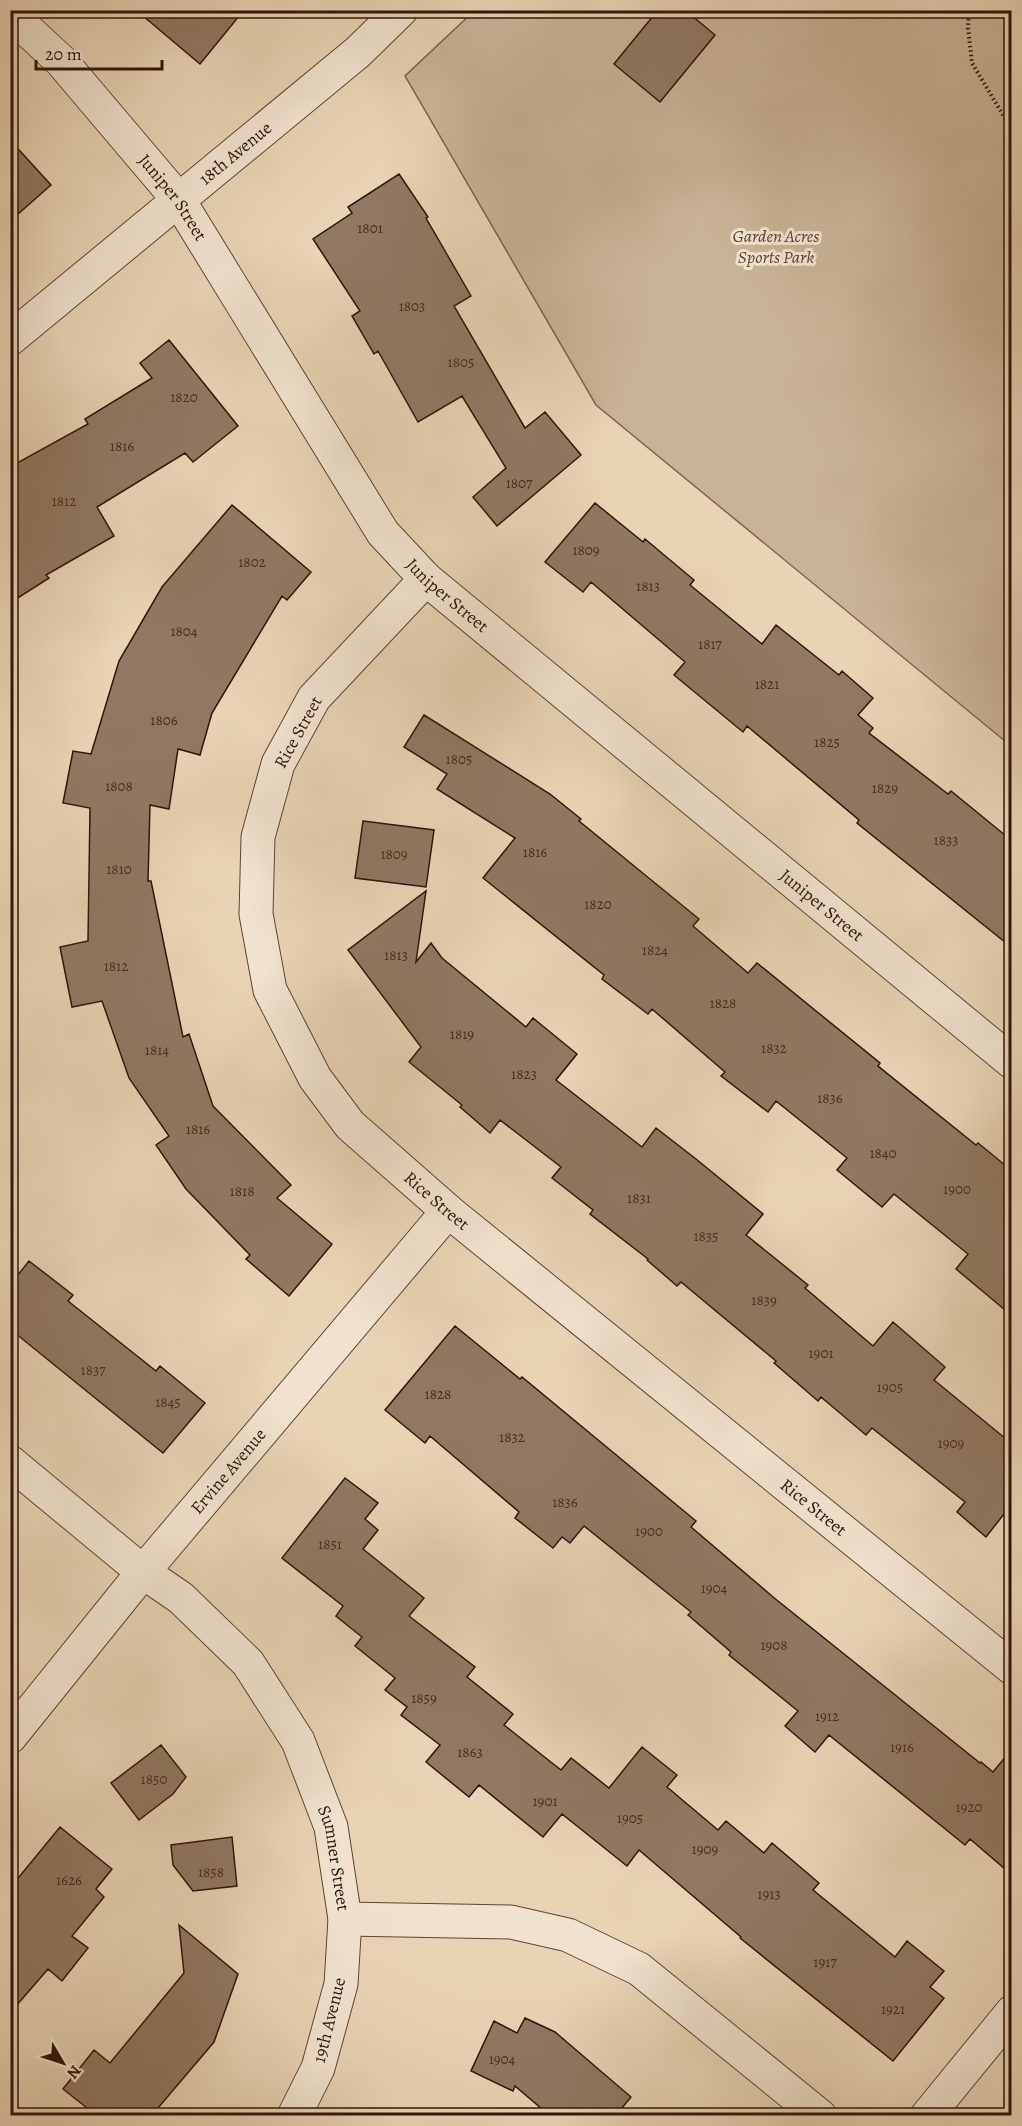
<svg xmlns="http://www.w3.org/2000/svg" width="1022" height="2126" font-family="Alegreya,serif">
  <rect width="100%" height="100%" fill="#e8d3b4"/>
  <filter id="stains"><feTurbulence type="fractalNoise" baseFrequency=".00333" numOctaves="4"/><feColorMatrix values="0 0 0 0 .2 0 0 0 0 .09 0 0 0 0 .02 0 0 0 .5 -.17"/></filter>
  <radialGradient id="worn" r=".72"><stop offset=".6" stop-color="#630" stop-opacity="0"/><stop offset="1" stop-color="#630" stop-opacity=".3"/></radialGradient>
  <path fill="#c9b397" stroke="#7d6450" stroke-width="1.5" d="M 474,11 L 1011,11 L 1011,746 L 596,405 L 405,76 Z"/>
  <path fill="#907862" stroke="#311509" stroke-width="1.5" d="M 136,10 L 244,10 L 200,64 Z
    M 658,10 L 685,10 L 715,35 L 660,102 L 614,64 Z
    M 10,140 L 51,185 L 10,221 Z
    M 399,174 L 428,217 L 426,218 L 471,296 L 454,306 L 525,428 L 545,412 L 581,455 L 497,526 L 473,497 L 506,468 L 462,396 L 418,422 L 378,351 L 374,354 L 352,316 L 360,311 L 313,239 L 352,213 L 348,207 Z
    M 169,340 L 238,426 L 193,462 L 185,453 L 97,507 L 114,536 L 46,575 L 49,578 L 10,603 L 10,467 L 88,424 L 85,419 L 152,378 L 140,363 Z
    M 595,503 L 643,542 L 645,539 L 694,580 L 690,585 L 762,644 L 776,625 L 839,675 L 842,671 L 873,698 L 858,715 L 873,728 L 869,733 L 948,794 L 951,791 L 1011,840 L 1011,947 L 857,823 L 859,820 L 747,726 L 743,732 L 674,675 L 685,662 L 591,582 L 583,592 L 545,562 Z
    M 232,505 L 311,572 L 287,600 L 282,596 L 212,713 L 200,755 L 178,749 L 169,809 L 150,805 L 148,881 L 151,881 L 183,1037 L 189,1034 L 213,1106 L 291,1185 L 277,1198 L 332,1244 L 289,1296 L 246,1259 L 250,1255 L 186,1189 L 156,1145 L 169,1136 L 129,1078 L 102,1001 L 72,1007 L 60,947 L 88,941 L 90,808 L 63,803 L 73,751 L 91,754 L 119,661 L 162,587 Z
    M 424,715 L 550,794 L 581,819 L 579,821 L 699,919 L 693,926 L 748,973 L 757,963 L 880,1063 L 878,1066 L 976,1145 L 978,1143 L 1011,1170 L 1011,1315 L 956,1269 L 968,1254 L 894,1194 L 882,1207 L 837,1170 L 847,1158 L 776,1101 L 768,1112 L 721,1076 L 725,1072 L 652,1009 L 648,1014 L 602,979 L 604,975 L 483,878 L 515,838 L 437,789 L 447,774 L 404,747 Z
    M 363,821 L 434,830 L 426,887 L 355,878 Z
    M 426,891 L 416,962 L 431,943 L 442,958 L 526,1027 L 533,1018 L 577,1054 L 556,1080 L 642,1147 L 656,1128 L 696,1159 L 763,1214 L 746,1235 L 808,1285 L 805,1288 L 873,1346 L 893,1322 L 945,1367 L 934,1380 L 1011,1443 L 1011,1505 L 986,1537 L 957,1512 L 965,1502 L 872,1428 L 866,1435 L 821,1397 L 818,1401 L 774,1363 L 776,1361 L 681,1282 L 677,1286 L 647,1260 L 648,1259 L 590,1214 L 593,1210 L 552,1178 L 561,1167 L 500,1120 L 490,1133 L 460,1107 L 462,1105 L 409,1062 L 421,1047 L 348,950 Z
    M 29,1261 L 73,1295 L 68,1301 L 156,1371 L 160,1366 L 205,1403 L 163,1453 L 10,1329 L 10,1285 Z
    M 455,1326 L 520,1379 L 522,1377 L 696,1521 L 691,1527 L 773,1597 L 980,1763 L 981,1762 L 993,1772 L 1011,1750 L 1011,1874 L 970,1839 L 965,1845 L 829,1735 L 815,1752 L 785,1726 L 798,1711 L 729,1655 L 731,1652 L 688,1615 L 691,1612 L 584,1526 L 570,1543 L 562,1537 L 553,1548 L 515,1518 L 519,1512 L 430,1436 L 425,1443 L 385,1410 Z
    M 345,1478 L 378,1503 L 365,1519 L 378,1530 L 363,1549 L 424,1598 L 409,1616 L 475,1667 L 467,1677 L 513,1714 L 504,1725 L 561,1770 L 571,1758 L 609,1788 L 642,1747 L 677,1775 L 667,1787 L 718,1830 L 726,1821 L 764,1853 L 772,1843 L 819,1883 L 813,1890 L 895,1957 L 907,1941 L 944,1971 L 930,1987 L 944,1998 L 893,2061 L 740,1938 L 741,1937 L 639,1850 L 627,1866 L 562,1814 L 543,1837 L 479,1785 L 469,1797 L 426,1762 L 440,1745 L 401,1715 L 407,1707 L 385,1690 L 395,1678 L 355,1646 L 362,1637 L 336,1616 L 343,1606 L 282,1558 Z
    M 161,1745 L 186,1777 L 173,1794 L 139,1820 L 111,1783 Z
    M 60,1827 L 112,1869 L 96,1889 L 104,1897 L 72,1936 L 88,1948 L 62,1981 L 48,1969 L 10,2013 L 10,1888 Z
    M 232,1837 L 237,1886 L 193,1891 L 173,1865 L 171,1845 Z
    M 179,1925 L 238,1974 L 214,2042 L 152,2115 L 96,2115 L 63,2089 L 94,2050 L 110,2063 L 184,1973 Z
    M 525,2018 L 555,2032 L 631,2097 L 616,2115 L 549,2115 L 515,2086 L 513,2091 L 471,2071 L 494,2021 L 517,2033 Z"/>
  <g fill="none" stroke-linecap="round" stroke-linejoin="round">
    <g stroke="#5f4434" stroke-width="35">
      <g id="minor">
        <path id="s1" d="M 10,14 L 61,61 L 178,199 L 383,533 L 426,579 L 1012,1062"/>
        <path id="s2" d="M 10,339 L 358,52 L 401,10"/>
        <path id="s3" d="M 426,579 L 314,698 L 278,764 L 258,837 L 256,914 L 270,990 L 315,1078 L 350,1125 L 448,1211 L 1012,1668"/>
        <path id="s4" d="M 10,1462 L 143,1572 L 181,1598 L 248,1663 L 298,1741 L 331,1827 L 345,1919 L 341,1984 L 318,2068 L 294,2116"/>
        <path id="s5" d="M 10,1737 L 143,1572 L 448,1211"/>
        <path d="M 345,1919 L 511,1922 L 568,1935 L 639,1969 L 820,2116"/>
        <path d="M 927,2116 L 1012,2012"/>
      </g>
    </g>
    <path stroke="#311509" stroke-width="4" stroke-dasharray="1.5 3" stroke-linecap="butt" d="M 969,10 L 968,28 L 972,63 L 1012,130"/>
    <use href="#minor" stroke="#f0e2ce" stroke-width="33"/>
  </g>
  <g text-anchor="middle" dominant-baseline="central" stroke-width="6" stroke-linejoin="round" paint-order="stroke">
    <g font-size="15" fill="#492e1f">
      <text x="370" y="228">1801</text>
      <text x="412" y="306">1803</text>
      <text x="461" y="362">1805</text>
      <text x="184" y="397">1820</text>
      <text x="122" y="446">1816</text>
      <text x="519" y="483">1807</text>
      <text x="64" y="501">1812</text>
      <text x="586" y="550">1809</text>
      <text x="252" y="562">1802</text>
      <text x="648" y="586">1813</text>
      <text x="184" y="631">1804</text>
      <text x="710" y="644">1817</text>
      <text x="767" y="684">1821</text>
      <text x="164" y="720">1806</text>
      <text x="827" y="742">1825</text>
      <text x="459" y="759">1805</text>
      <text x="119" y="786">1808</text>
      <text x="885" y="788">1829</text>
      <text x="946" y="840">1833</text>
      <text x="535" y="852">1816</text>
      <text x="394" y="854">1809</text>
      <text x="119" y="869">1810</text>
      <text x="598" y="904">1820</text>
      <text x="655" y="950">1824</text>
      <text x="396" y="955">1813</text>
      <text x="116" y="966">1812</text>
      <text x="723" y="1003">1828</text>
      <text x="462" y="1034">1819</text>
      <text x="774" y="1048">1832</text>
      <text x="157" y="1050">1814</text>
      <text x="524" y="1074">1823</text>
      <text x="830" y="1098">1836</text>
      <text x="198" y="1129">1816</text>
      <text x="883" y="1153">1840</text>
      <text x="957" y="1189">1900</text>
      <text x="242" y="1191">1818</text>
      <text x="639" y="1198">1831</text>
      <text x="706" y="1236">1835</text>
      <text x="764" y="1300">1839</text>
      <text x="821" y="1353">1901</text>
      <text x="93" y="1370">1837</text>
      <text x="890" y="1387">1905</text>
      <text x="438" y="1394">1828</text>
      <text x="168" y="1402">1845</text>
      <text x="512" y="1437">1832</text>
      <text x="951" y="1443">1909</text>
      <text x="565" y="1502">1836</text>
      <text x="649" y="1531">1900</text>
      <text x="330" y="1544">1851</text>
      <text x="714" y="1588">1904</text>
      <text x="774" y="1645">1908</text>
      <text x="424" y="1698">1859</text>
      <text x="827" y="1716">1912</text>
      <text x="902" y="1747">1916</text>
      <text x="470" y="1752">1863</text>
      <text x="154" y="1779">1850</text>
      <text x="545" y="1801">1901</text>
      <text x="969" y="1807">1920</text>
      <text x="630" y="1818">1905</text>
      <text x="705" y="1849">1909</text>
      <text x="211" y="1872">1858</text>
      <text x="69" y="1880">1626</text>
      <text x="769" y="1894">1913</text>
      <text x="825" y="1962">1917</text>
      <text x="893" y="2009">1921</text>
      <text x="502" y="2059">1904</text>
    </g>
    <g font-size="18" fill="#311509" stroke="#f0e2ce">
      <text stroke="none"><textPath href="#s2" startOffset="292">18th Avenue</textPath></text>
      <text stroke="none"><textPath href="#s1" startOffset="246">Juniper Street</textPath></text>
      <text stroke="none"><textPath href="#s1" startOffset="732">Juniper Street</textPath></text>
      <text transform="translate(298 732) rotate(-61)">Rice Street</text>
      <text stroke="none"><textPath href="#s1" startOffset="1218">Juniper Street</textPath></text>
      <text stroke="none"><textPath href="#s3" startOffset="741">Rice Street</textPath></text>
      <text stroke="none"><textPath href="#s5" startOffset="344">Ervine Avenue</textPath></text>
      <text stroke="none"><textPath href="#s3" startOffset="1227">Rice Street</textPath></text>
      <text stroke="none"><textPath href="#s4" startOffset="528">Sumner Street</textPath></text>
      <text transform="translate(329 2020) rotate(-76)">19th Avenue</text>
    </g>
    <g font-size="18" font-style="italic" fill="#5f4434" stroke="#f0e2ce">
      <text x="776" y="236">Garden Acres<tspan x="776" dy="21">Sports Park</tspan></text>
    </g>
  </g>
  <rect width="1022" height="2126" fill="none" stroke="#e8d3b4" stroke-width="36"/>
  <rect x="12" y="12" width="998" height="2102" fill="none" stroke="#311509" stroke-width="3"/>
  <rect x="18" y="18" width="986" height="2090" fill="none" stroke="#311509" stroke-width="1.5"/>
  <g transform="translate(63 2063) rotate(129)" stroke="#f0e2ce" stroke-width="4.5" paint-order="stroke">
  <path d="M0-4.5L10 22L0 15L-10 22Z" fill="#311509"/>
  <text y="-9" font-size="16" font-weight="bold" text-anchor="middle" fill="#311509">N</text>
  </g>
  <path d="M36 60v9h126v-9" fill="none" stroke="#311509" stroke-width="3"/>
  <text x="45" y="60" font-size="18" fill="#311509" stroke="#f0e2ce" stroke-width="4.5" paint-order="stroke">20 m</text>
  <rect width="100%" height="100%" filter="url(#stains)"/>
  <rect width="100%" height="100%" fill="url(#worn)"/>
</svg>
